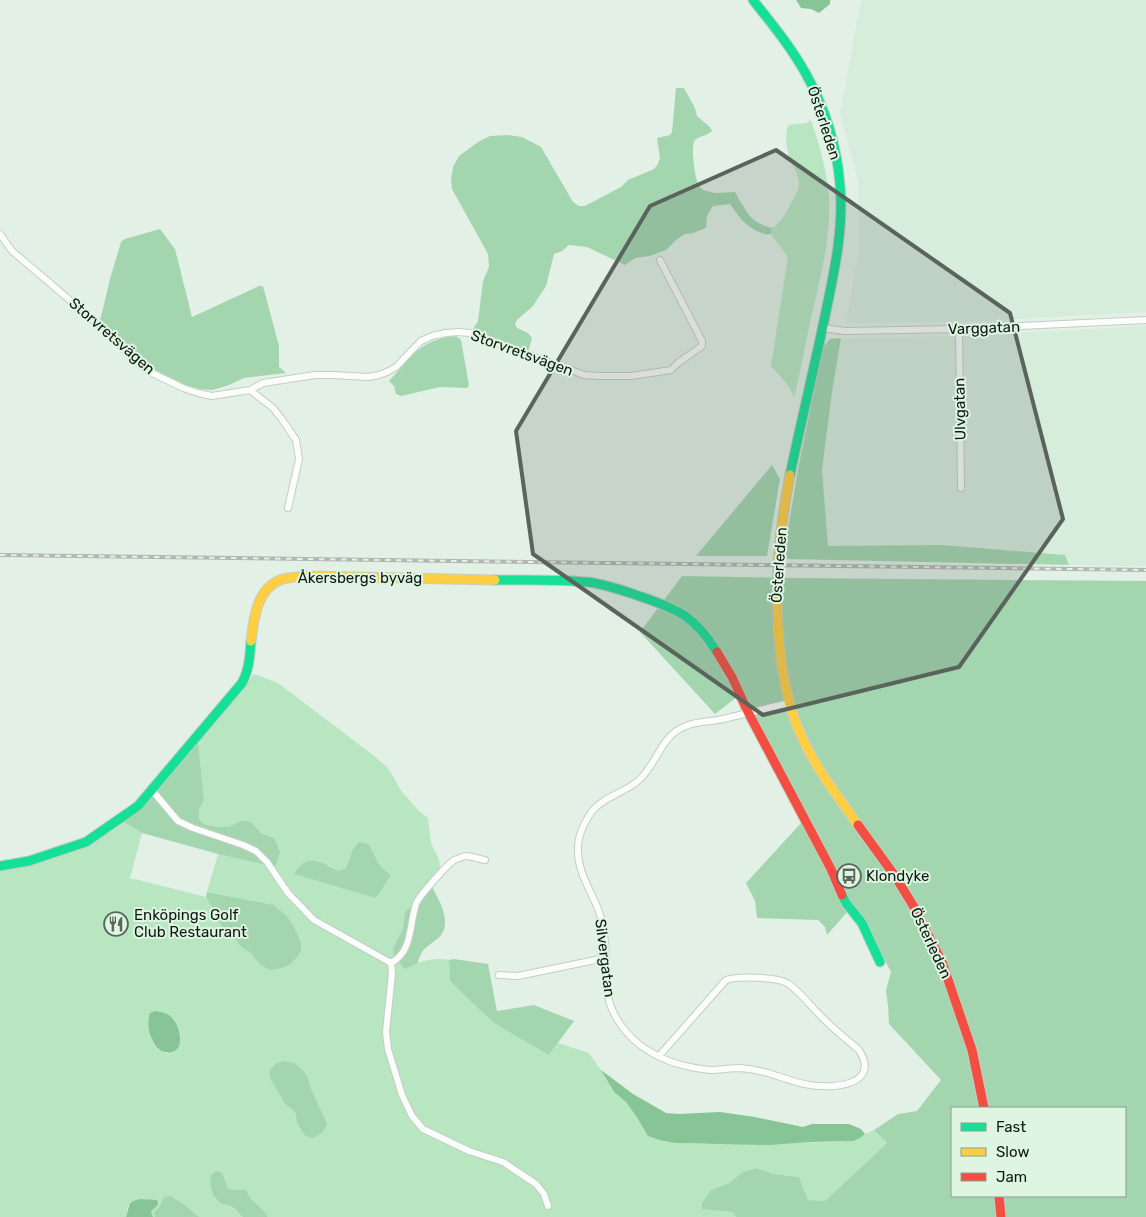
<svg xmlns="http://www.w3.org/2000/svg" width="1146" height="1217" font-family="Rubik,sans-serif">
  <rect width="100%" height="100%" fill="#e3f0e6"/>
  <path fill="#d7eddc" d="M 861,0 L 1146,0 L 1146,312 L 959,322 L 846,323 L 859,248 L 858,181 L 840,113 Z
    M 1146,326 L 1146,566 L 1069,565 L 1064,555 L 942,545 L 828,546 L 822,470 L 832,392 L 841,338 L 951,337 Z"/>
  <path fill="#b8e6c1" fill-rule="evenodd" d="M 810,120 L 812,123 C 820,147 827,172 829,197 C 831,238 820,279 811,318 C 805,344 801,371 794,397 C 790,385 779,375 771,366 L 788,257 L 771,234 L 772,228 C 780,224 785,214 789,207 C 793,200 798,192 799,185 C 800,177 793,167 790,159 C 786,149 785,136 788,125 L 807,123 Z
    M 254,674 L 278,683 L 373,755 L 388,768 L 402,792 L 419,811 L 428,818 L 431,843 L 439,859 L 440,869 L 413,905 L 405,912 L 403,928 L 393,948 L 405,968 C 419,962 433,957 449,960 L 450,981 L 464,995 L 494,1023 L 550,1054 L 558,1043 L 589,1053 L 601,1070 L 614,1092 L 626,1102 L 636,1116 L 648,1136 L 676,1143 L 698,1144 L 841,1142 L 860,1138 L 865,1134 L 874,1130 L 887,1143 L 825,1201 L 808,1200 L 799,1177 L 773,1174 L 756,1168 L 743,1172 L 729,1183 L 711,1190 L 710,1210 L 722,1210 L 733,1212 L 736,1217 L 268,1217 L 264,1211 L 251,1199 L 246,1190 L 236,1190 L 228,1189 L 223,1174 L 212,1190 L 216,1199 L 224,1205 L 230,1206 L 243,1217 L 200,1217 L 192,1212 L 186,1206 L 177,1202 L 171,1197 L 164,1197 L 159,1207 L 154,1212 L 155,1217 L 153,1217 L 151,1212 L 157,1201 L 141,1199 L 128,1206 L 126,1217 L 0,1217 L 0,869 L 27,867 L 90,844 L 122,821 L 142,833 L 130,878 L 206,897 L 213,908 L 223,929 L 234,937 L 241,947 L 249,952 L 261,965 L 301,943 L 288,917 L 274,905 L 207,892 L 218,854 L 275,867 L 274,838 L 261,833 L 251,822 L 242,820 L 229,827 L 217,827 L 204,824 L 199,817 L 199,810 L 204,800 L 198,740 ZM 352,851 L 377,860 L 382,870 L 320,881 L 294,874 L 328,865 L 338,871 L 345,869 L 348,863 ZM 150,1013 L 178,1027 L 181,1037 L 168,1053 C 164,1052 160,1051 157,1048 C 150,1040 146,1023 150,1013 ZM 285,1061 L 295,1063 L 303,1070 L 308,1077 L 311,1089 L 327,1123 L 305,1136 L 297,1125 L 295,1112 L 285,1104 L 276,1087 Z"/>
  <path fill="#a3d6af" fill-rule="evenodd" d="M 676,88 L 684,88 L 695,108 L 697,116 L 710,127 L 712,131 C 707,136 699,136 695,140 C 690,147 695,176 698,184 C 699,186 701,188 703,190 L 715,193 L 735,192 C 746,211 750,223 772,228 L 771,234 C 766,235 764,234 759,232 C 745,226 738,216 730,204 L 713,206 L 707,216 L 706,228 L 693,233 L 685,234 L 676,240 L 666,250 L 650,256 L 635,258 L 625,265 L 587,247 L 569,245 L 562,251 L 554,254 L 546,286 L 533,306 L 517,320 L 515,324 L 517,328 L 528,333 L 532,338 L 528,352 L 473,329 L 478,321 L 483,281 L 489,267 L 488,254 L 452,189 L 451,180 L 453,167 L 459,156 L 478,142 L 490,136 L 508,135 L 522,137 L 541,147 L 573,202 L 579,206 L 585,206 L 621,187 L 628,180 L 654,169 L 658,164 L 660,158 L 657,138 L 670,135 L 672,132 Z
    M 160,229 L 175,249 L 192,317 L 259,286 L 263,286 L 279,346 L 279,367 L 286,373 L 244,378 L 229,385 L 212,390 L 200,389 L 185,385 L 157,371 L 141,360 L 133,350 L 100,321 L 110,279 L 121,242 L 125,239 Z
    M 456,336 L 461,340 L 469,385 L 467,388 L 440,387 L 401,396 L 396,394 L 394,386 L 389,381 C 413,356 418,340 456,336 Z
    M 841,338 L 832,392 L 822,470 L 828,546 L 942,545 L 1065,555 L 1069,565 L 787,559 L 785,548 L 798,469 L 823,347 L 830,339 Z
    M 772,465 L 780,479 L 767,556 L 696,556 Z
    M 682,576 L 791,578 L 1146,581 L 1146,1217 L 736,1217 L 733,1212 L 702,1209 L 702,1203 L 711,1190 L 729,1183 L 743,1172 L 756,1168 L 773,1174 L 799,1177 L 808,1200 L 825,1201 L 887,1143 L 874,1130 L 898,1114 L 917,1111 L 941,1080 L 889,1024 L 888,1006 L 886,990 L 891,972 L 865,922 L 849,910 L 827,935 L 825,927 L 818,920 L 757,918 L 755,901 L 746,883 L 802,822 L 737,697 L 715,714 L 640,632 ZM 952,1108 L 1125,1108 L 1125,1196 L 952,1196 Z
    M 198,740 L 204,800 L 199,810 L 199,818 L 204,824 L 217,827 L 229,827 L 242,820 L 251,822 L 261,833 L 274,838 L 280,852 L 275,867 L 218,854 L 142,833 L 122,821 Z
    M 359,842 L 368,844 C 377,857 376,866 391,875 L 376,898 L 294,874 C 307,852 320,861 338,871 L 345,869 L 348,863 L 352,851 Z
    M 432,887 C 440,901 454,926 437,939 C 427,947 421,949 418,963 L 405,969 L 394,956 L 393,948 L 403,928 L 405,912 Z
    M 207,892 L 274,905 L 288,917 L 296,931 L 301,943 L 301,949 L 299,955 L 289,965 L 281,968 L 270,970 L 261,965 L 249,952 L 241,947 L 234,937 L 223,929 L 213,909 L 206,897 Z
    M 454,959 L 488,964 L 497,1011 L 534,1005 L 574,1021 L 549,1055 L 494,1023 L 464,995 L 450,981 L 449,960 Z
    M 285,1061 L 295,1063 L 303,1070 L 308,1077 L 311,1089 L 327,1123 L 323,1132 L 313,1138 L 305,1136 L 297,1124 L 295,1112 L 285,1104 L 280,1095 L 270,1078 L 270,1070 L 277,1063 Z
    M 217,1171 L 223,1174 L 228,1189 L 236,1190 L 246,1190 L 251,1199 L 264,1211 L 268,1217 L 243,1217 C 239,1214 235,1208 230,1206 C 228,1205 225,1205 222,1204 C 212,1198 209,1185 211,1175 Z
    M 171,1196 C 176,1200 181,1202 186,1206 C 191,1210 194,1214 200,1217 L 155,1217 L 154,1212 L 159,1207 L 164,1197 Z"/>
  <path fill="#87c496" d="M 796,0 L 830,0 L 830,4 L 819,13 L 811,9 L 801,8 Z
    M 155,1011 C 161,1012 168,1013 172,1018 C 182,1028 186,1056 165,1052 C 159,1051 154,1045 152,1039 C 148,1032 147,1020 150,1013 Z
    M 601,1070 L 633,1094 L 666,1113 L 679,1114 L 720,1112 L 755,1117 L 803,1127 L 812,1124 L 849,1124 L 861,1129 L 865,1134 L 860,1138 L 853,1141 L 810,1142 L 769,1145 L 675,1143 L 660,1140 L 648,1136 L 636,1116 L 626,1102 L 614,1092 Z
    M 141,1199 L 157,1200 L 158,1203 C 157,1208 153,1208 151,1212 L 153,1217 L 126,1217 C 130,1206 127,1201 141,1199 Z"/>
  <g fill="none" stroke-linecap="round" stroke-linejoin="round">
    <g stroke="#c4cdc5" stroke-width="8">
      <path id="street" d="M 0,234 L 12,251 L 51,284 L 101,327 L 137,362 L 154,374 L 183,388 L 198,393 L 212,396 L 250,390 L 263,383 L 315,375 L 333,375 L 368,377 L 379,375 L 387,372 L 396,367 L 415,347 L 421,341 L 432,336 L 446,333 L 458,332 L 470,333 L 568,369 L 584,375 L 599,376 L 631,376 L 671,370 L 678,363 L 702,346 L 702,341 L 660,260
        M 823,328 L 845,331 L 959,329 L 1146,320
        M 959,329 L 961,488
        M 250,390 L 273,408 L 281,418 L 296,440 L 299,459 L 288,508
        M 151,789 L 178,821 L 193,828 L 243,845 L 256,851 L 267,862 L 288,893 L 314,920 L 391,963
        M 391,963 L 392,973 L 386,1032 L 388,1049 L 402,1095 L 412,1116 L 423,1129 L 469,1151 L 503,1162 L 536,1184 L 544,1194 L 548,1206
        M 391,963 C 413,951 409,925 416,904 C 419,896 446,866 454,860 C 457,859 462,857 465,856 C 471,856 479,859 485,860
        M 499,975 L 518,976 L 605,958
        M 659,1056 L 726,980 C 737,976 777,977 787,983 C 798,989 811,1007 821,1016 C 832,1028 846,1039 859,1050 C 881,1085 834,1089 810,1085 C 799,1084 788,1079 777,1076 C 766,1072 752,1069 740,1068 C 730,1068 720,1070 710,1070 C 690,1068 666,1062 649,1051 C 628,1039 610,1015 607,991 C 605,975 607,958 605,942 C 604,928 601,914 595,902 C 587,884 577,868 578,848 C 578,835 585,821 593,810 C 606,795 626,793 640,779 C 658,762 661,735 686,726 C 697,721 711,722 723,719 C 745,714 767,708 789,703"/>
    </g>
    <g stroke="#c4cdc5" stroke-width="11">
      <path id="fast" d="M 753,0 C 772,24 791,47 806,74 C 825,108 837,146 840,185 C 844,229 834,273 825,316 C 814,369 801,422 790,475
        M 495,580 C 526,580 557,579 587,582 C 606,584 624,591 642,597 C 680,610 695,617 717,652
        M 0,866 L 29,861 L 86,842 L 138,806 L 242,683 C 249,670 250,656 251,641
        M 842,895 L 846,903 L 862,923 L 880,962"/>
    </g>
    <g stroke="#c4cdc5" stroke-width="11">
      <path id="slow" d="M 790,475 C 778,536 773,596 781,658 C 784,684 790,711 801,735 C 815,768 838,796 858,825
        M 251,641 C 254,619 256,590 280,580 C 288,577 298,577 307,576 L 495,580"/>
    </g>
    <g stroke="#c4cdc5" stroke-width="11">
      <path id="jam" d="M 717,652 L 732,677 L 748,712 L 831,869 L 842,895
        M 858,825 L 895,876 L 914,907 L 942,962 L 972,1050 L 984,1108
        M 999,1196 L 1001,1217"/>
    </g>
    <use href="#street" stroke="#fbfdfb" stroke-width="6"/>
    <use href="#fast" stroke="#16e098" stroke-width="9"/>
    <use href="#slow" stroke="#ffcf43" stroke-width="9"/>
    <use href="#jam" stroke="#f24e42" stroke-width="9"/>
    <g stroke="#b3b6b3" stroke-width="4">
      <path id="rail" d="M 0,555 L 1146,570"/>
    </g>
    <use href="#rail" stroke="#def5e2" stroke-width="2" stroke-dasharray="5.5" stroke-linecap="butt"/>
  </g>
  <path fill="#5a645c" fill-opacity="0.2" stroke="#5a645c" stroke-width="4" stroke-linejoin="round" d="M 776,150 L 1010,313 L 1063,519 L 959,667 L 763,715 L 533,554 L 516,431 L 650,206 Z"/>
  <defs>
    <g id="bus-ring" transform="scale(1.25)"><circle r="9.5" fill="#def5e2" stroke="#5a645c" stroke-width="1.5"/><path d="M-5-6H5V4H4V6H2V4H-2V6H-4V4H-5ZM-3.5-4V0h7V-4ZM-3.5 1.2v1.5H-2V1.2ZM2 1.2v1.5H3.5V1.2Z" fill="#5a645c"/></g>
    <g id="restaurant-ring" transform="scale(1.25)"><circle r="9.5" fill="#def5e2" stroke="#5a645c" stroke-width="1.5"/><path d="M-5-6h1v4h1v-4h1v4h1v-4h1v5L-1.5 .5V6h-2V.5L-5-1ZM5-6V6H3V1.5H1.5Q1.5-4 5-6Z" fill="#5a645c"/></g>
  </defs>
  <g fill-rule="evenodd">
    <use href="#bus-ring" x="849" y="876"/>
    <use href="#restaurant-ring" x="116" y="924"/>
  </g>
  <g text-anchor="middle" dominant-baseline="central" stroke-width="4" stroke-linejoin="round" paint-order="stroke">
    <g font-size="15" fill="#101811" stroke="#def5e2">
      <text transform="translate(824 123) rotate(72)">Österleden</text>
      <text transform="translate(984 328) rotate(-2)">Varggatan</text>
      <text transform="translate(112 336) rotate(41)">Storvretsvägen</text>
      <text transform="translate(522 353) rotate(20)">Storvretsvägen</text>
      <text transform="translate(960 409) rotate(-91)">Ulvgatan</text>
      <text transform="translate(779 565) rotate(-86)">Österleden</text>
      <text x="360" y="578">Åkersbergs byväg</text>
      <text transform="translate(931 943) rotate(65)">Österleden</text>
      <text transform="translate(605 958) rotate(83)">Silvergatan</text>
    </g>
    <g font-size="15" fill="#101811" stroke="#def5e2" text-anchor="start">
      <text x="866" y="876">Klondyke</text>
      <text x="134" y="915">Enköpings Golf<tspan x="134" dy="17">Club Restaurant</tspan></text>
    </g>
  </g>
  <rect x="951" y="1107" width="175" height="90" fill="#def5e2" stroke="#8c9d8e"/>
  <rect x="961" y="1123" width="25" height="8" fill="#16e098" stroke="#8c9d8e"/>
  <text x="996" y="1132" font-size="15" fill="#101811">Fast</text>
  <rect x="961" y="1148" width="25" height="8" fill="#ffcf43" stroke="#8c9d8e"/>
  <text x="996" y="1157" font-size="15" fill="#101811">Slow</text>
  <rect x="961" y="1173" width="25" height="8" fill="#f24e42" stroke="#8c9d8e"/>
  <text x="996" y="1182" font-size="15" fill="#101811">Jam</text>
</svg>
